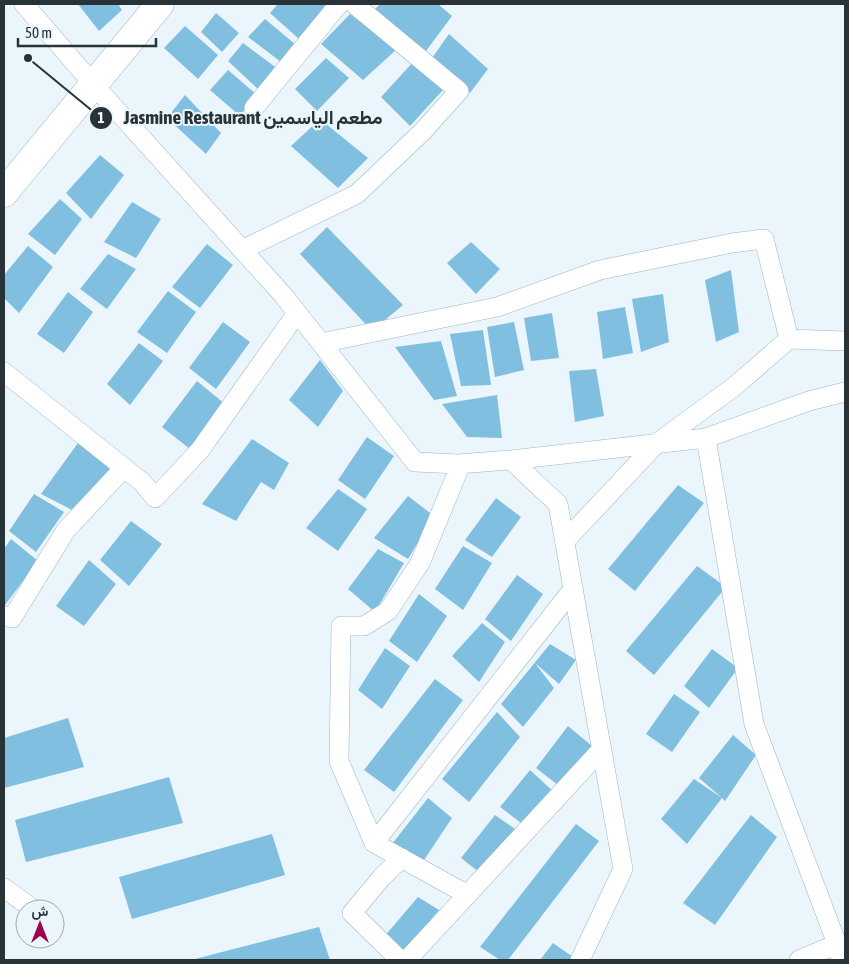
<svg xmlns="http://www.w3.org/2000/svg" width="849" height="964" font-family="'Asap Condensed',Vazirmatn,sans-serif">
  <rect width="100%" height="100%" fill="#ebf6fc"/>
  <path fill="#81bfe0" d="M 78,4 L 118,4 L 122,10 L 99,31 Z
    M 278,4 L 330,4 L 300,40 L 270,13 Z
    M 380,4 L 438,4 L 452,16 L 426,51 L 374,10 Z
    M 216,13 L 239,33 L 222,52 L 201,32 Z
    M 350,14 L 396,50 L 363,80 L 321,44 Z
    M 265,19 L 295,44 L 281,62 L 248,37 Z
    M 185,26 L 218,55 L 198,79 L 164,48 Z
    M 449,34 L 488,69 L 470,93 L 432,58 Z
    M 243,43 L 278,69 L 258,89 L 228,61 Z
    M 326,58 L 349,78 L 317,111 L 295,89 Z
    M 414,61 L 443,90 L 410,126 L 381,97 Z
    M 228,70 L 256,94 L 240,116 L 210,90 Z
    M 185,95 L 221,133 L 206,154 L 167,118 Z
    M 320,119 L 368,158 L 338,188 L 291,146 Z
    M 100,155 L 124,175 L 91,219 L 66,193 Z
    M 60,199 L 82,219 L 55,255 L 28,234 Z
    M 132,202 L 161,219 L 136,258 L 104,242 Z
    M 327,227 L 403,305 L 372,331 L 300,254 Z
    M 471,242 L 500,269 L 476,294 L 447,263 Z
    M 207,244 L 233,265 L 200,308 L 172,287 Z
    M 28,246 L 53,267 L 19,313 L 4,298 L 4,275 Z
    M 108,254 L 136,269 L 107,309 L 80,289 Z
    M 731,270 L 739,332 L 716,342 L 705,280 Z
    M 168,291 L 196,312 L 167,353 L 137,332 Z
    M 68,292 L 93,312 L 64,353 L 37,334 Z
    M 663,294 L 669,342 L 641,352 L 632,299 Z
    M 625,307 L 633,353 L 603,359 L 597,312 Z
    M 552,313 L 559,358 L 531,361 L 524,318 Z
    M 223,322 L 250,342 L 216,389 L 189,368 Z
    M 514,322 L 524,370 L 495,377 L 487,327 Z
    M 483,330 L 491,385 L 461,386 L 450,334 Z
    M 441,341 L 457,396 L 434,400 L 395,347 Z
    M 139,343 L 163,361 L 130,405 L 107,384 Z
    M 320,360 L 343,391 L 318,427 L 289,400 Z
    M 596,369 L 604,416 L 575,422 L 569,371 Z
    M 197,381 L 225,404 L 190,449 L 162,427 Z
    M 497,395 L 502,438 L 467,437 L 442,404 Z
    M 367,437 L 394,456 L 365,499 L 338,480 Z
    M 252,439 L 289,463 L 274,490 L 261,482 L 236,521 L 202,504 Z
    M 78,443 L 112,469 L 76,512 L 41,494 Z
    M 678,485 L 704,503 L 635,591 L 608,569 Z
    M 338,489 L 367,509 L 338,551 L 306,528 Z
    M 34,494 L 64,512 L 36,552 L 9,531 Z
    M 408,496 L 434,516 L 408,559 L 374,538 Z
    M 496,498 L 521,517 L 492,557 L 465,540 Z
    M 131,521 L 162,544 L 129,586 L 100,560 Z
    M 11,539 L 38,561 L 5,605 L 4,549 Z
    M 463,546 L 492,563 L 463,610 L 435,589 Z
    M 378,549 L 404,563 L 375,612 L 348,589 Z
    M 89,560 L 116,584 L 84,626 L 56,606 Z
    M 697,566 L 726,587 L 654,675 L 626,651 Z
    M 517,575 L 543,594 L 511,641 L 485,619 Z
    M 419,594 L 447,616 L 417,662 L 389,641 Z
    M 482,623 L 505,642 L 479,682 L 452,656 Z
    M 550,644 L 576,660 L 559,684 L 535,663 L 554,688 L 523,727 L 501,704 Z
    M 385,648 L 410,666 L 382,709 L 358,690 Z
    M 712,649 L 738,668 L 709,708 L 684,686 Z
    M 435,679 L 463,700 L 394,792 L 364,770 Z
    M 674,694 L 700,712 L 672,752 L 646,734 Z
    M 497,712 L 520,737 L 469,802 L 442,779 Z
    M 68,718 L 84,767 L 4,788 L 4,738 Z
    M 568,726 L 592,746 L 558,785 L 536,768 Z
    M 733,735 L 756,755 L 725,801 L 722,798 L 687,844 L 661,819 L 694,779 L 722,798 L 699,778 Z
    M 530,770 L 554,792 L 525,826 L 500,807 Z
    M 169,777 L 183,823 L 26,862 L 15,820 Z
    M 428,798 L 452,818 L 422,863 L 392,844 Z
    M 495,815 L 515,829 L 479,872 L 461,858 Z
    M 751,815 L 777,837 L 715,925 L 683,903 Z
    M 576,824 L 599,841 L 508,960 L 500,960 L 480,947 Z
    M 272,834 L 285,875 L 132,919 L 119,877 Z
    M 418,897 L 439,910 L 403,954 L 383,938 Z
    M 319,927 L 330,960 L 191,960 Z
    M 553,943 L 573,957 L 571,960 L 540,960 Z"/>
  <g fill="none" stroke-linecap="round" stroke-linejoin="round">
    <g stroke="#9cb5c4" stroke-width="20">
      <path id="street" d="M 24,4 L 93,84 L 283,295 L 415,462 L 458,464 L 511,460 L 706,438 L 754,724 L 837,944 L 841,960
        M 254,108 L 339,4
        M 242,250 L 357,194 L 423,131 L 459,91 L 354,4
        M 789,339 L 845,341
        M 321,343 L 497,307 L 600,270 L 732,243 L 764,239 L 789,339 L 735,386 L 657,443 L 565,541
        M 4,372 L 142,482 L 155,498 L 200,450 L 297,313
        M 706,438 L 809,401 L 845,392
        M 511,460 L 558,504 L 623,869 L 580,960
        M 461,464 L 420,563 L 388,611 L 364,626 L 341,626 L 339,761 L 374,843 L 468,895
        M 4,616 L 12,618 L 66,530 L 124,468
        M 374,843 L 573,589
        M 4,888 L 33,909
        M 400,960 L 352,913 L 382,877 L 402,858
        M 407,960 L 602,749
        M 799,960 L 837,944"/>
    </g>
    <g stroke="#9cb5c4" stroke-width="29">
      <path id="secondary" d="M 4,193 L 160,4"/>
    </g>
    <use href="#street" stroke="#fff" stroke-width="19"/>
    <use href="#secondary" stroke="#fff" stroke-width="28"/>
  </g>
  <path fill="none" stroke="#283338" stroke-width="2" d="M28 58L101 118"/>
  <g fill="#283338" stroke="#ebf6fc" stroke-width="2">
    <circle cx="28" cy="58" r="5"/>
    <circle cx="101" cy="118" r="12"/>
  </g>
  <g font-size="15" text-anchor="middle" font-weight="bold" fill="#fff">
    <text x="101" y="123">1</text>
  </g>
  <g font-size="19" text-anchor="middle" font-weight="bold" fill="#283338" stroke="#ebf6fc" stroke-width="4" stroke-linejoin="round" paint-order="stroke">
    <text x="253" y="124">Jasmine Restaurant مطعم الياسمين</text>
  </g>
  <rect width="849" height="964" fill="none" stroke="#283338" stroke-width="10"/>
  <g transform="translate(40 924)"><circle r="24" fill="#ebf6fc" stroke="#9da8ae"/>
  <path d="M0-4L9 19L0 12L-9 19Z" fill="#9e054e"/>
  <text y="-8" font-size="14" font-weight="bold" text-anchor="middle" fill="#283338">ش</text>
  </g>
  <path d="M18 38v8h138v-8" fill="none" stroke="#283338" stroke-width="2.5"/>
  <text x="25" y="38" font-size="15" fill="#283338" stroke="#ebf6fc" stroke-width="4" paint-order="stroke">50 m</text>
</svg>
